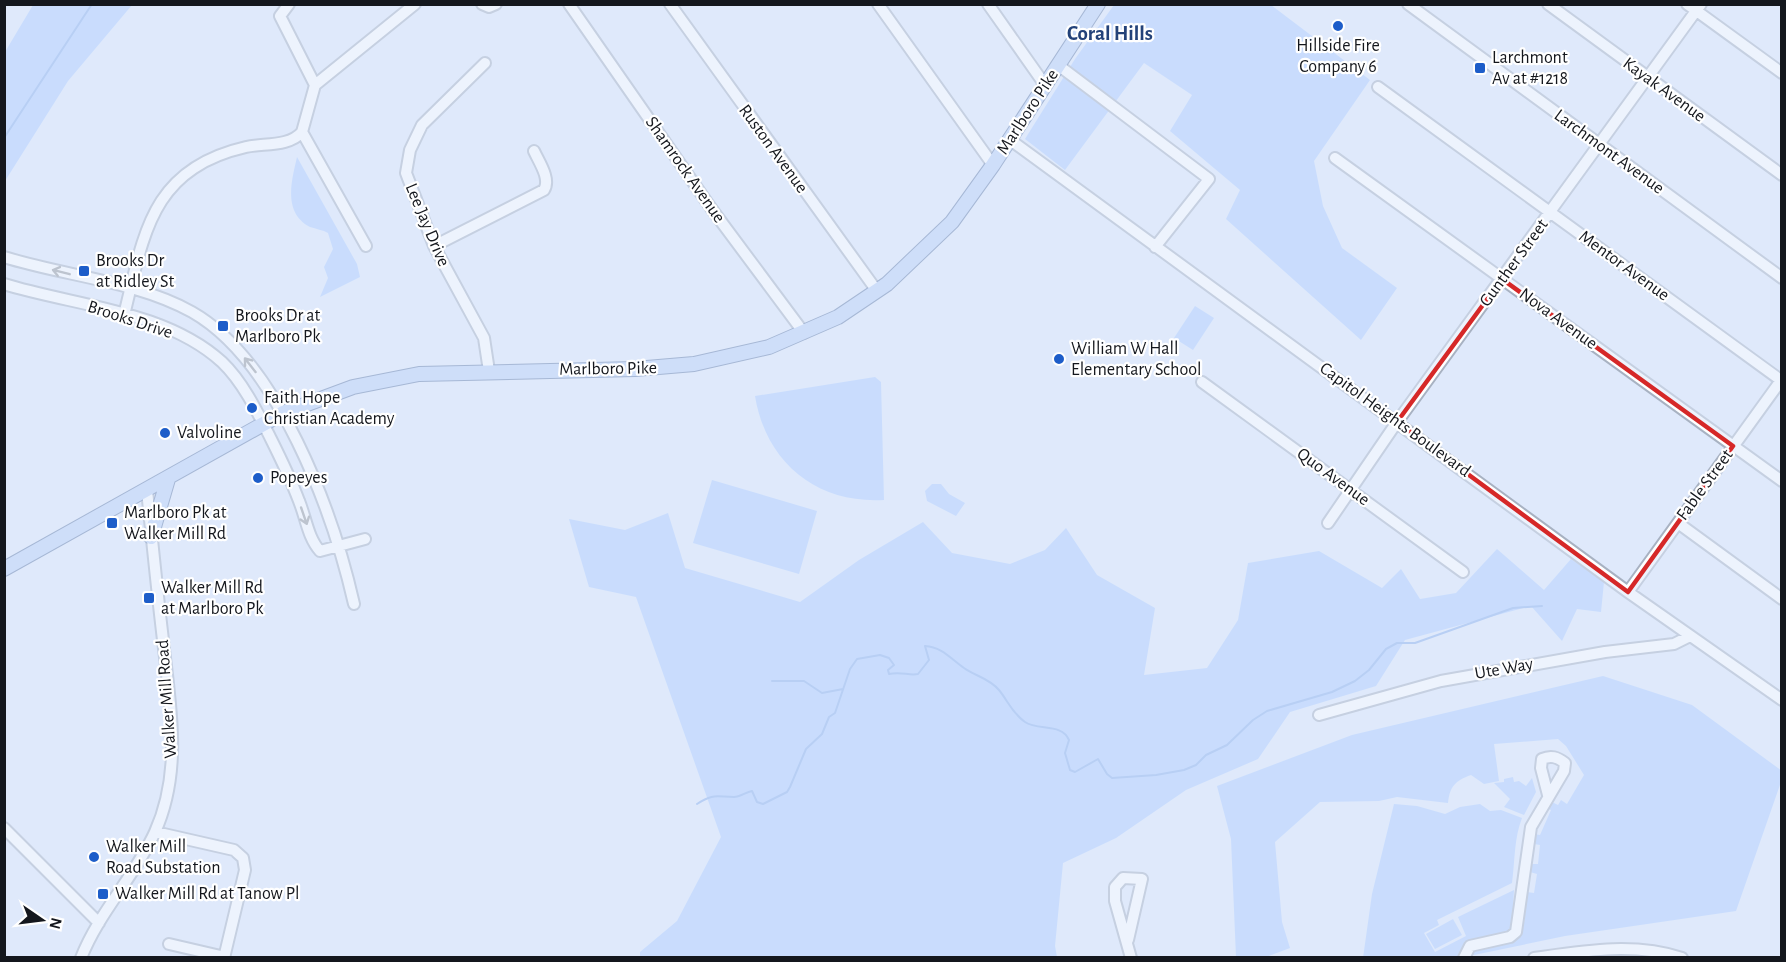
<svg xmlns="http://www.w3.org/2000/svg" width="1786" height="962" font-family="'Alegreya Sans',sans-serif">
  <rect width="100%" height="100%" fill="#dfe9fb"/>
  <path fill="#afcdff" d="M 33,5 L 132,5 L 68,81 L 5,181 L 5,52 Z
    M 1114,5 L 1271,5 L 1370,80 L 1314,161 L 1323,206 L 1342,248 L 1397,288 L 1361,340 L 1226,219 L 1240,190 L 1170,131 L 1192,95 L 1144,63 L 1065,170 L 1025,139 L 1075,59 Z
    M 297,157 L 357,264 L 360,277 L 320,297 L 328,278 L 324,267 L 333,249 L 328,233 C 323,230 316,229 310,227 C 282,212 292,180 297,157 Z
    M 1195,306 L 1214,318 L 1193,350 L 1174,338 Z
    M 875,377 L 881,382 L 884,500 C 817,504 766,463 755,396 Z
    M 712,480 L 817,511 L 799,574 L 693,543 Z
    M 932,484 L 941,484 L 949,494 L 965,503 L 956,516 L 927,501 L 925,491 Z
    M 668,513 L 685,568 L 800,602 L 859,560 L 923,522 L 952,553 L 1010,564 L 1045,550 L 1066,528 L 1097,575 L 1155,608 L 1144,675 L 1207,668 L 1238,620 L 1248,563 L 1319,551 L 1382,588 L 1401,569 L 1420,599 L 1456,593 L 1497,549 L 1544,590 L 1571,559 L 1604,582 L 1601,612 L 1577,609 L 1562,641 L 1531,606 L 1405,640 L 1376,686 L 1290,712 L 1258,759 L 1186,790 L 1116,838 L 1063,863 L 1055,946 L 1057,957 L 640,957 L 640,952 L 677,921 L 721,837 L 636,597 L 589,587 L 569,519 L 625,530 Z
    M 1603,676 L 1692,705 L 1782,771 L 1781,782 L 1736,911 L 1565,936 L 1474,955 L 1471,953 L 1476,950 C 1528,940 1522,944 1527,892 L 1534,893 L 1537,874 L 1530,872 L 1532,864 L 1538,864 L 1540,845 L 1534,844 L 1534,834 L 1540,835 L 1551,810 L 1546,808 L 1552,802 L 1558,805 L 1561,800 L 1567,804 L 1584,775 L 1566,746 L 1558,739 L 1494,744 L 1499,781 L 1484,784 L 1471,775 C 1455,781 1450,786 1448,803 L 1397,797 L 1379,801 L 1320,802 L 1275,842 L 1282,922 L 1290,948 L 1266,957 L 1236,957 L 1231,839 L 1217,786 L 1352,735 Z
    M 1513,777 L 1514,782 L 1519,781 L 1526,786 L 1532,778 L 1536,792 L 1524,815 L 1504,807 L 1510,799 L 1494,783 L 1504,782 L 1504,779 Z
    M 1394,804 L 1417,806 L 1445,814 L 1460,807 L 1480,804 L 1490,811 L 1501,810 L 1522,818 C 1514,838 1515,861 1512,883 L 1437,920 L 1439,925 L 1424,933 L 1435,952 L 1466,936 L 1458,917 L 1514,890 L 1512,927 L 1508,932 L 1468,941 L 1457,957 L 1363,958 L 1372,894 Z
    M 1453,919 L 1462,935 L 1435,949 L 1426,934 Z"/>
  <g fill="none" stroke-linecap="round" stroke-linejoin="round">
    <path stroke="#8aafec" stroke-width="2" d="M 4,138 L 92,4
      M 772,681 L 804,681 L 822,693 L 843,689
      M 697,804 C 713,793 717,797 734,797 C 740,797 746,792 752,791 L 757,802 L 763,804 L 787,792 L 790,787 L 806,749 L 822,734 L 829,717 L 835,713 L 850,669 L 857,659 L 880,655 L 889,658 L 894,665 L 888,670 L 889,674 C 901,671 909,676 918,674 L 929,660 L 925,646 C 942,647 951,659 964,668 C 975,676 989,678 999,690 C 1008,701 1012,713 1025,722 C 1038,731 1062,723 1069,740 L 1065,753 L 1070,770 L 1075,772 L 1098,759 L 1107,774 L 1112,778 L 1156,775 L 1184,770 L 1196,765 L 1206,755 L 1227,745 L 1253,720 L 1267,711 L 1332,692 L 1355,681 L 1369,670 L 1386,649 L 1397,643 L 1415,643 L 1513,608 L 1542,606"/>
    <g stroke="#a8b2c2" stroke-width="14">
      <path id="minor" d="M 289,4 L 280,16 L 315,85
        M 482,4 L 489,7 L 496,4
        M 569,4 L 711,208 L 804,333
        M 670,4 L 877,291
        M 878,4 L 993,165
        M 988,4 L 1045,85
        M 1408,4 L 1782,278
        M 1548,4 L 1782,175
        M 1687,4 L 1782,73
        M 485,63 L 422,125 L 410,150 L 406,173 L 434,246 L 484,338 L 489,371
        M 1058,65 L 1209,179 L 1155,247
        M 315,85 L 302,132 L 366,246
        M 315,85 L 415,4
        M 1378,87 L 1782,381
        M 1009,139 L 1628,592 L 1782,700
        M 1335,158 L 1782,481
        M 434,246 L 544,190 C 551,179 539,162 534,151
        M 4,257 C 65,276 136,281 192,312 C 278,361 333,512 354,604
        M 4,284 C 75,306 165,310 222,362 C 243,382 258,413 271,439 C 281,459 291,480 299,501 C 306,518 308,538 320,551 L 365,539
        M 124,315 C 144,235 150,169 246,147 C 264,143 289,147 302,132
        M 1202,382 L 1463,572
        M 1328,523 L 1397,422 L 1701,4
        M 1678,523 L 1782,599
        M 1628,592 L 1782,379
        M 1319,715 L 1441,681 L 1605,652 L 1674,644 L 1690,636
        M 4,828 L 99,923
        M 155,832 L 234,850 L 243,858 L 245,870 L 224,958
        M 1128,940 L 1142,879 L 1123,878 L 1115,887 L 1115,901 L 1131,958
        M 169,944 L 225,957
        M 81,958 C 99,912 135,876 155,832 C 183,770 170,705 163,640 C 157,590 152,540 147,490
        M 1464,958 L 1470,946 L 1510,937 L 1516,932 L 1531,827 L 1564,771 L 1565,763 C 1557,757 1551,755 1542,759 L 1541,768 L 1548,795
        M 1534,958 C 1583,951 1634,942 1682,958"/>
    </g>
    <g stroke="#637ca7" stroke-width="16">
      <path id="major" d="M 151,537 L 168,479
        M 4,569 L 283,413 L 353,387 L 419,374 L 635,369 L 694,364 L 769,347 L 838,317 L 887,284 L 952,222 L 993,165 L 1098,4"/>
    </g>
    <use href="#minor" stroke="#fff" stroke-width="10"/>
    <use href="#major" stroke="#bbd1f7" stroke-width="14"/>
  </g>
  <defs><path id="oneway-shaft" d="M-6 0H5M1.5-3L5.5 0L1.5 3" fill="none" stroke-width="1.6" stroke-linecap="round" stroke-linejoin="round" transform="scale(1.5)"/></defs>
  <g stroke="#959799">
    <use href="#oneway-shaft" transform="translate(61 272) rotate(-166)"/>
    <use href="#oneway-shaft" transform="translate(250 365) rotate(-128)"/>
    <use href="#oneway-shaft" transform="translate(304 516) rotate(71)"/>
  </g>
  <path d="M0 0H1786V962H0ZM 1502,279 L 1733,446 L 1628,592 L 1397,422 Z" fill="#dfe9fb" fill-opacity=".55" fill-rule="evenodd"/>
  <path fill="none" stroke="#d62828" stroke-width="4.5" stroke-linejoin="round" d="M 1502,279 L 1733,446 L 1628,592 L 1397,422 Z"/>
  <g fill="#1d5dc9" stroke="#fff" stroke-width="2">
    <circle cx="1338" cy="26" r="6"/>
    <rect x="1474" y="62" width="12" height="12" rx="3"/>
    <rect x="78" y="265" width="12" height="12" rx="3"/>
    <rect x="217" y="320" width="12" height="12" rx="3"/>
    <circle cx="1059" cy="359" r="6"/>
    <circle cx="252" cy="408" r="6"/>
    <circle cx="165" cy="433" r="6"/>
    <circle cx="258" cy="478" r="6"/>
    <rect x="106" y="517" width="12" height="12" rx="3"/>
    <rect x="143" y="592" width="12" height="12" rx="3"/>
    <circle cx="94" cy="857" r="6"/>
    <rect x="97" y="888" width="12" height="12" rx="3"/>
  </g>
  <g text-anchor="middle" dominant-baseline="central" stroke-width="4.5" stroke-linejoin="round" paint-order="stroke">
    <g font-size="18" fill="#14171d" stroke="#fff" text-anchor="start">
      <text x="1338" y="46" text-anchor="middle">Hillside Fire<tspan x="1338" dy="21">Company 6</tspan></text>
      <text x="1492" y="58">Larchmont<tspan x="1492" dy="21">Av at #1218</tspan></text>
      <text x="96" y="261">Brooks Dr<tspan x="96" dy="21">at Ridley St</tspan></text>
      <text x="235" y="316">Brooks Dr at<tspan x="235" dy="21">Marlboro Pk</tspan></text>
      <text x="1071" y="349">William W Hall<tspan x="1071" dy="21">Elementary School</tspan></text>
      <text x="264" y="398">Faith Hope<tspan x="264" dy="21">Christian Academy</tspan></text>
      <text x="177" y="433">Valvoline</text>
      <text x="270" y="478">Popeyes</text>
      <text x="124" y="513">Marlboro Pk at<tspan x="124" dy="21">Walker Mill Rd</tspan></text>
      <text x="161" y="588">Walker Mill Rd<tspan x="161" dy="21">at Marlboro Pk</tspan></text>
      <text x="106" y="847">Walker Mill<tspan x="106" dy="21">Road Substation</tspan></text>
      <text x="115" y="894">Walker Mill Rd at Tanow Pl</text>
    </g>
    <g font-size="18" fill="#14171d" stroke="#fff">
      <text transform="translate(1664 90) rotate(36)">Kayak Avenue</text>
      <text transform="translate(1028 112) rotate(-57)">Marlboro Pike</text>
      <text transform="translate(773 149) rotate(54)">Ruston Avenue</text>
      <text transform="translate(1609 152) rotate(36)">Larchmont Avenue</text>
      <text transform="translate(685 170) rotate(55)">Shamrock Avenue</text>
      <text transform="translate(427 225) rotate(67)">Lee Jay Drive</text>
      <text transform="translate(1514 263) rotate(-54)">Gunther Street</text>
      <text transform="translate(1624 266) rotate(36)">Mentor Avenue</text>
      <text transform="translate(1558 319) rotate(36)">Nova Avenue</text>
      <text transform="translate(130 320) rotate(18)">Brooks Drive</text>
      <text transform="translate(608 369) rotate(-1)">Marlboro Pike</text>
      <text transform="translate(1395 420) rotate(36)">Capitol Heights Boulevard</text>
      <text transform="translate(1333 477) rotate(36)">Quo Avenue</text>
      <text transform="translate(1705 485) rotate(-54)">Fable Street</text>
      <text transform="translate(1504 669) rotate(-10)">Ute Way</text>
      <text transform="translate(167 699) rotate(-94)">Walker Mill Road</text>
    </g>
    <g font-size="21" font-weight="bold" fill="#234279" stroke="#fff">
      <text x="1110" y="33">Coral Hills</text>
    </g>
  </g>
  <rect width="1786" height="962" fill="none" stroke="#14171d" stroke-width="12"/>
  <g transform="translate(42 920) rotate(104)" stroke="#ffffff" stroke-width="4.5" paint-order="stroke">
  <path d="M0-4.5L10 22L0 15L-10 22Z" fill="#14171d"/>
  <text y="-9" font-size="16" font-weight="bold" text-anchor="middle" fill="#14171d">N</text>
  </g>
</svg>
